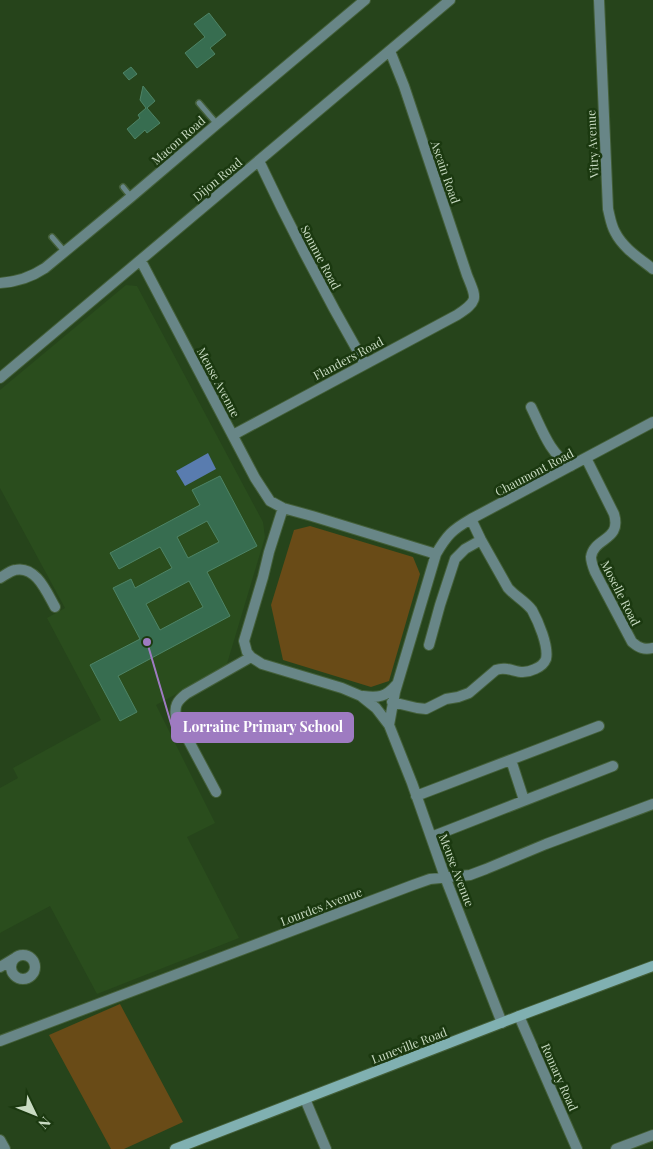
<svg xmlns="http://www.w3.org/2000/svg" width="653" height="1149" font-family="'Playfair Display',serif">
  <rect width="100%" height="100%" fill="#26441b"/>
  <path fill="#2a4d1d" d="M 126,285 L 137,286 L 263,522 L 265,537 L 226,667 L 156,705 L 215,823 L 187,837 L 239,938 L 97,994 L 50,906 L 0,933 L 0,788 L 18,778 L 13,768 L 101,720 L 47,618 L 65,608 L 0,488 L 0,390 Z"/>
  <path fill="#694b17" d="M 310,526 L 413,557 L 420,574 L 389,681 L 371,687 L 283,660 L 271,605 L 294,530 Z
    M 120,1004 L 183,1122 L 124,1149 L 111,1149 L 49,1035 Z"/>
  <path fill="#597caf" d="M 208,453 L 216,469 L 185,486 L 176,471 Z"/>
  <path fill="#376d50" stroke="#4e8466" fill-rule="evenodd" d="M 209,13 L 226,35 L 210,48 L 215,54 L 197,68 L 185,53 L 205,37 L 194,24 Z
    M 131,67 L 137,74 L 129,80 L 123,73 Z
    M 143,86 L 155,101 L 147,108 L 160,123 L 147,133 L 145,130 L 135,139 L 127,129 L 140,118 L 138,115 L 146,108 L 140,100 Z
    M 220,476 L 257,546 L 207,572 L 230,616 L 118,676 L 137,712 L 120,721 L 90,665 L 140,639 L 113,588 L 131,579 L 135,588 L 172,568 L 160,547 L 119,569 L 110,553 L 200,505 L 192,490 ZM 207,521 L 219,542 L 188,558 L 177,537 ZM 189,581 L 203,607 L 160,630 L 146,604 Z"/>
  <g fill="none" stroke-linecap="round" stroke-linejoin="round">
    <g stroke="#435f39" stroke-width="8">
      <path id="lane" d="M 199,103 L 217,124
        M 123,187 L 131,197
        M 52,237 L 65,252"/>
    </g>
    <g stroke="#435f39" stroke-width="12">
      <path id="street" d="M 599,0 L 608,209 C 610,217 611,225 615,232 C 623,248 639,258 653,269
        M 259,161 C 291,229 327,298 365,364
        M 141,261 L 255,478 L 270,501 L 283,508 L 312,516 L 436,554
        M 0,283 C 17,282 30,278 45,268 L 131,197 L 217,124 L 365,0
        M 0,378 L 450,0
        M 531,407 C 541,427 550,455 571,466
        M 233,435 L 457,315 C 480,300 476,298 467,275 L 404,86 L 390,51
        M 586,458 L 614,514 C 622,541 594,537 591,557 C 591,562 593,567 595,572 L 632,642 C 639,648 644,650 653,648
        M 283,508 L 269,552 L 263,577 L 244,641 L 247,652 L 251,657 L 262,664 L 342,688 L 361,696 L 376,708 L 389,725 L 412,783 L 445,877 L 502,1023
        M 0,578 C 5,575 10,571 15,570 C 36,565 47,593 55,607
        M 429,645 L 440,605 L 455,559 L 465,549 L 481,540
        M 363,696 C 378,698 386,697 396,685
        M 392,702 L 417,708 L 426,709 L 446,699 L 458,697 L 469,693 L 496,670 C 506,666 514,672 523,672 C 527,672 531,671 535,669 C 540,667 544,664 546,659 C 549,646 538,621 532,610 C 525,601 515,596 508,588 L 481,540 L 471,519
        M 389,725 L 395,692 L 436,554 C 447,535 452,530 471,519 L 653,422
        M 511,760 L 524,800
        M 216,792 L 176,717 C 174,706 177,701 186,694 L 251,657
        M 416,796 L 599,726
        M 431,837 L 613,766
        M11 967a12 12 0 1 1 24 0a12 12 0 1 1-24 0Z
        M 0,967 L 15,958
        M 519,1016 L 577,1149
        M 0,1041 L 413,885 L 430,879 L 470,875 L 486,869 L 546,844 L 653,804
        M 305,1099 L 326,1149
        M 0,1140 L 5,1149
        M 616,1149 L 653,1135"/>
    </g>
    <g stroke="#435f39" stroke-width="12">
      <path id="secondary" d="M 175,1149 L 519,1016 L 653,966"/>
    </g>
    <use href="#lane" stroke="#688687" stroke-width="5"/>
    <use href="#street" stroke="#688687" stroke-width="10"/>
    <use href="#secondary" stroke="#80b0b1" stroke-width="10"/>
  </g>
  <g text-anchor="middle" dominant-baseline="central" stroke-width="5" stroke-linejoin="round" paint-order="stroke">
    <g font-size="12" fill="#c9dbc3" stroke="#1b3910">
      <text transform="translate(178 140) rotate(-41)">Macon Road</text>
      <text transform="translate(592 144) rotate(-93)">Vitry Avenue</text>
      <text transform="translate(446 172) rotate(71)">Ascain Road</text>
      <text transform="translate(217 179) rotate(-40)">Dijon Road</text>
      <text transform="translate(321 257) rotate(62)">Somme Road</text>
      <text transform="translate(348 358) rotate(-28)">Flanders Road</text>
      <text transform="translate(219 382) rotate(62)">Meuse Avenue</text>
      <text transform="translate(534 472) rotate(-28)">Chaumont Road</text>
      <text transform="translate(621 593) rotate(63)">Moselle Road</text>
      <text transform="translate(457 870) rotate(69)">Meuse Avenue</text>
      <text transform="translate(321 906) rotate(-21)">Lourdes Avenue</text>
      <text transform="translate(409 1045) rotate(-21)">Luneville Road</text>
      <text transform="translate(560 1077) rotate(66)">Romary Road</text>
    </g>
  </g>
  <path fill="none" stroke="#9e7bc1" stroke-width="2" d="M147 642L172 727"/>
  <circle fill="#9e7bc1" stroke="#1b3910" stroke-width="2" cx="147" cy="642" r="5"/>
  <rect fill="#9e7bc1" stroke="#9e7bc1" stroke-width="2" x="172" y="713" width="181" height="29" rx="5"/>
  <g font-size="14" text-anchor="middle" font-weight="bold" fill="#fff">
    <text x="263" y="732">Lorraine Primary School</text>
  </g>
  <g transform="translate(35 1114) rotate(133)" stroke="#1b3910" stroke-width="4" paint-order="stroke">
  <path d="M0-4L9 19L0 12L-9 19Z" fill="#c9dbc3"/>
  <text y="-8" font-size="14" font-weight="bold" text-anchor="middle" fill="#c9dbc3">N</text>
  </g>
</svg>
